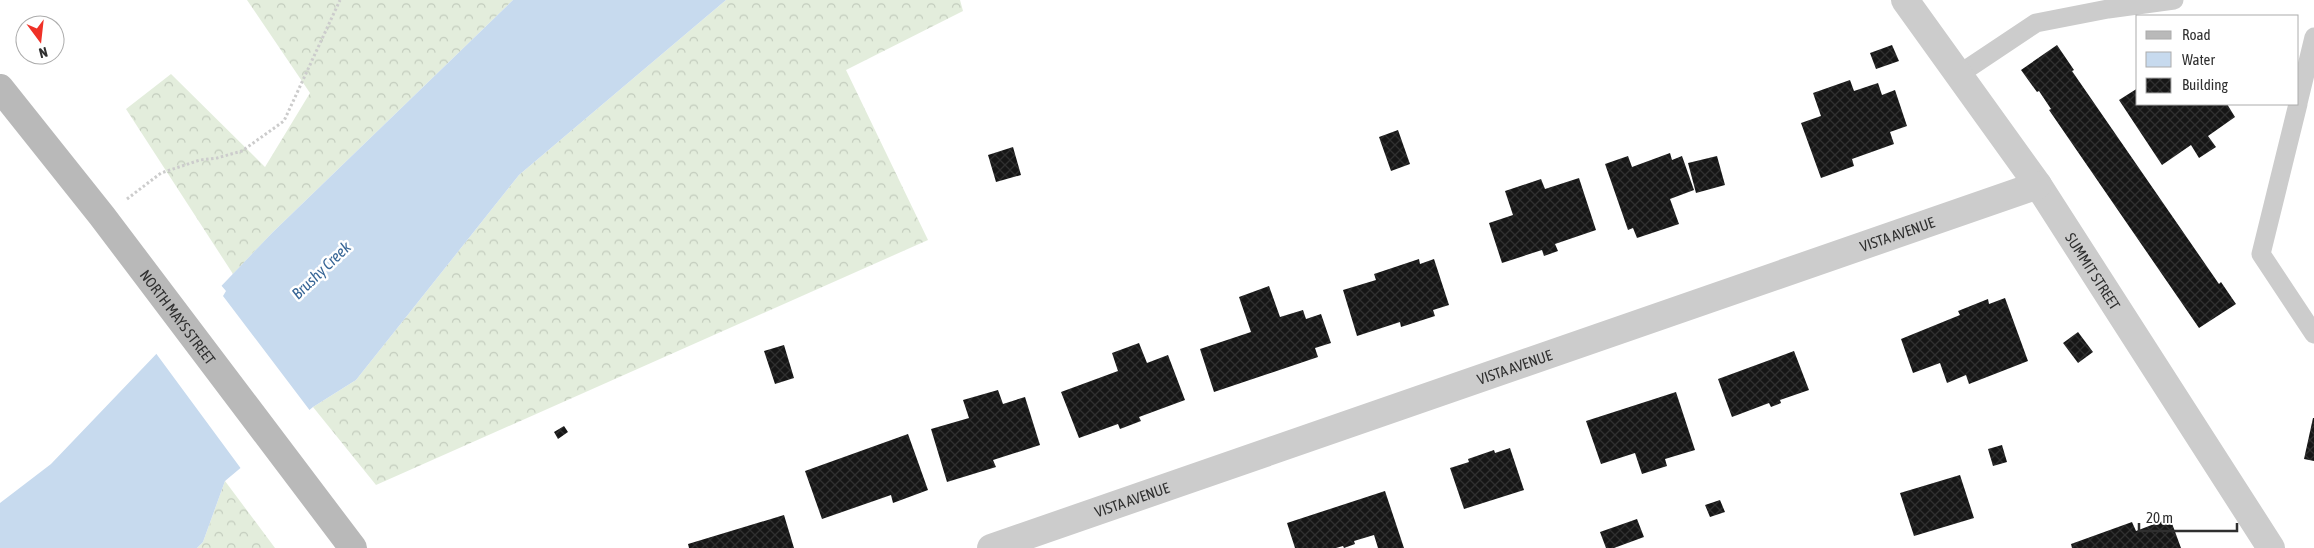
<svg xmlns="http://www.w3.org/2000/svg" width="2314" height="548" font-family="'Asap Condensed',sans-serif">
  <defs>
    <pattern id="forest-crowns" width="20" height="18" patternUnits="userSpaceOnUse" patternTransform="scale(1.25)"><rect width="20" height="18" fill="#e3eddc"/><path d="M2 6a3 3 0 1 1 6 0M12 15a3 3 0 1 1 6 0" fill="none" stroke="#c3ccbd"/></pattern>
    <pattern id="building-cross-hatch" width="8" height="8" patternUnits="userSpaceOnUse" patternTransform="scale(1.25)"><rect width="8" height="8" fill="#161616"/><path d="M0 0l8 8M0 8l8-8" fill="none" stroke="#303030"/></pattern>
  </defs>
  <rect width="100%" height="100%" fill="#fff"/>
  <path fill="url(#forest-crowns)" d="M 247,0 L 513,0 L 273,232 L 233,274 L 126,109 L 171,74 L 265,167 L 310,93 Z
    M 726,0 L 960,0 L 963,11 L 846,70 L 928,240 L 376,485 L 313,407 L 356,380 L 519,175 Z
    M 225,481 L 275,548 L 197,548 L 203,542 Z"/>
  <path fill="#c7daee" d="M 513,0 L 726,0 L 519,175 L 356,380 L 313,407 L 225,481 L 203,542 L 197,548 L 0,548 L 0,503 L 51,464 L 273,232 Z"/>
  <path fill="#fff" d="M 220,284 L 226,291 L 223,296 L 311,412 L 242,470 L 155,352 Z"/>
  <path fill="url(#building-cross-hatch)" d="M 1892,45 L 1899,61 L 1876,69 L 1870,53 Z
    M 2057,45 L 2074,70 L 2072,71 L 2219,284 L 2221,282 L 2236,304 L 2199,328 L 2049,110 L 2051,109 L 2039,91 L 2037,92 L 2021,70 Z
    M 1850,80 L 1854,91 L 1878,83 L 1882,95 L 1895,90 L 1907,126 L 1890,132 L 1894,144 L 1852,159 L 1854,166 L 1821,178 L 1801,123 L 1821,116 L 1813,93 Z
    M 2138,88 L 2138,104 L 2227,104 L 2235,117 L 2208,136 L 2216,147 L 2199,158 L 2191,145 L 2162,165 L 2119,100 Z
    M 1398,130 L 1410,164 L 1391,171 L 1379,137 Z
    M 1013,147 L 1021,175 L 996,182 L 988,155 Z
    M 1670,153 L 1672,160 L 1682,156 L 1694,190 L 1670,199 L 1679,224 L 1637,238 L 1633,228 L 1628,230 L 1605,164 L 1628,156 L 1632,167 Z
    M 1717,156 L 1725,185 L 1696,193 L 1688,163 Z
    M 1579,178 L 1596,230 L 1555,244 L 1558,251 L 1544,256 L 1542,250 L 1502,263 L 1489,223 L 1513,215 L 1505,191 L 1541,179 L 1545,189 Z
    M 1419,259 L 1420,264 L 1434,259 L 1449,305 L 1433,310 L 1435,316 L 1401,327 L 1400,322 L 1357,336 L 1343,290 L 1376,280 L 1374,274 Z
    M 1269,286 L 1280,317 L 1303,310 L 1306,319 L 1321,314 L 1331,343 L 1315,348 L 1318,357 L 1214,392 L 1200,349 L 1251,332 L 1239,297 Z
    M 2005,298 L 2028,361 L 1969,384 L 1966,375 L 1947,383 L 1940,363 L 1913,373 L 1901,339 L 1960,315 L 1958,311 L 1988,299 L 1989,304 Z
    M 2078,332 L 2093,352 L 2078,363 L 2063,343 Z
    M 1139,343 L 1147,363 L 1168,355 L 1185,400 L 1139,417 L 1141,421 L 1120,429 L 1118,424 L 1079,438 L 1061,392 L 1118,371 L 1112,353 Z
    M 784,345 L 794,378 L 775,384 L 764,351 Z
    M 1794,351 L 1809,390 L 1780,400 L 1781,403 L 1771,407 L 1769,403 L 1732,417 L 1718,379 Z
    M 998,390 L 1003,404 L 1025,397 L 1040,445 L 993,460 L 996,467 L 947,482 L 931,429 L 969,418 L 963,400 Z
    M 1676,392 L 1695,450 L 1665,459 L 1667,466 L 1642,474 L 1635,453 L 1601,464 L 1586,421 Z
    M 2313,418 L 2314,418 L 2314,461 L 2304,459 Z
    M 564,426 L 568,432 L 558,439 L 554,432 Z
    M 908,434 L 928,490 L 893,503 L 891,495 L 822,519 L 805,471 Z
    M 2002,445 L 2007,462 L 1993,466 L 1988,449 Z
    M 1510,448 L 1524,490 L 1464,509 L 1450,468 L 1469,462 L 1468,459 L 1494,450 L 1495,453 Z
    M 1960,475 L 1974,518 L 1914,536 L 1900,493 Z
    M 1385,491 L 1404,548 L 1378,548 L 1374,535 L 1354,541 L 1355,544 L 1344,548 L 1343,546 L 1336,548 L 1295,548 L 1287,523 Z
    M 1720,500 L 1725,512 L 1710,517 L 1705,505 Z
    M 784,515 L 794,548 L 689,548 L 688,544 Z
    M 2170,518 L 2181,548 L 2072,548 L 2071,544 L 2132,522 L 2136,531 Z
    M 1637,519 L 1644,537 L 1614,548 L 1606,548 L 1600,532 Z"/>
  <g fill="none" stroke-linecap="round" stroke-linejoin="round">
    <path stroke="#ccc" stroke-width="3" stroke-dasharray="2.5 2.5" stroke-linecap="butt" d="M 127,199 L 161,173 L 200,160 L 217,158 L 242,151 L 284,121 L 340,0"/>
    <path stroke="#ccc" stroke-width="19" d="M 1958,75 L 2036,23 L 2108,9 L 2174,0
      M 2298,103 L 2314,37
      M 2298,104 L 2261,254 L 2314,334"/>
    <g stroke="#ccc" stroke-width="28">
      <path id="s1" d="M 1905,0 L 2038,185 L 2271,548"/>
      <path id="s2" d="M 991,548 L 2038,185"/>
    </g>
    <path stroke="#b9b9b9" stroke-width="28" id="s3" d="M 0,88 L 102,216 L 353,548"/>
  </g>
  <g text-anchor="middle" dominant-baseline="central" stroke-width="5" stroke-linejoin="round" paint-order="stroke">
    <g font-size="15" fill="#2f2f2f" stroke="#fff">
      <text stroke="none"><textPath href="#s2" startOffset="959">VISTA AVENUE</textPath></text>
      <text stroke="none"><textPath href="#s1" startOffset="330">SUMMIT STREET</textPath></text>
      <text stroke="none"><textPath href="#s3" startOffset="290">NORTH MAYS STREET</textPath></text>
      <text stroke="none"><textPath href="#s2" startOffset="554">VISTA AVENUE</textPath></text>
      <text stroke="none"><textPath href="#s2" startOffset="149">VISTA AVENUE</textPath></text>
    </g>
    <g font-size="16" font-style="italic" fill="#386696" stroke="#fff">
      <text transform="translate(321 270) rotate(-44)">Brushy Creek</text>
    </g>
  </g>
  <rect x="2136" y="15" width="162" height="90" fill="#ffffff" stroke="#acacac"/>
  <rect x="2146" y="31" width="25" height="8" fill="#b9b9b9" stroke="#acacac"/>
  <text x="2182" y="40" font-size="15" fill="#2f2f2f">Road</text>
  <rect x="2146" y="52" width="25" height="15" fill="#c7daee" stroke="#acacac"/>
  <text x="2182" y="65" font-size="15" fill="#2f2f2f">Water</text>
  <rect x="2146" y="78" width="25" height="15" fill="url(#building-cross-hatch)" stroke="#acacac"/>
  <text x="2182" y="90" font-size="15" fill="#2f2f2f">Building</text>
  <g transform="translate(40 40) rotate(165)"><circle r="24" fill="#ffffff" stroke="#acacac"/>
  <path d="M0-4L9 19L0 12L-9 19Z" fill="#ef3127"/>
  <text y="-8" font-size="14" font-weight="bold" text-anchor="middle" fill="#2f2f2f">N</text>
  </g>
  <path d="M2139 523v8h98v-8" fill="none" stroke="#2f2f2f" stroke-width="2.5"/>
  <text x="2146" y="523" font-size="15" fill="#2f2f2f" stroke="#ffffff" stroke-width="4" paint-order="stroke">20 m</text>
</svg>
